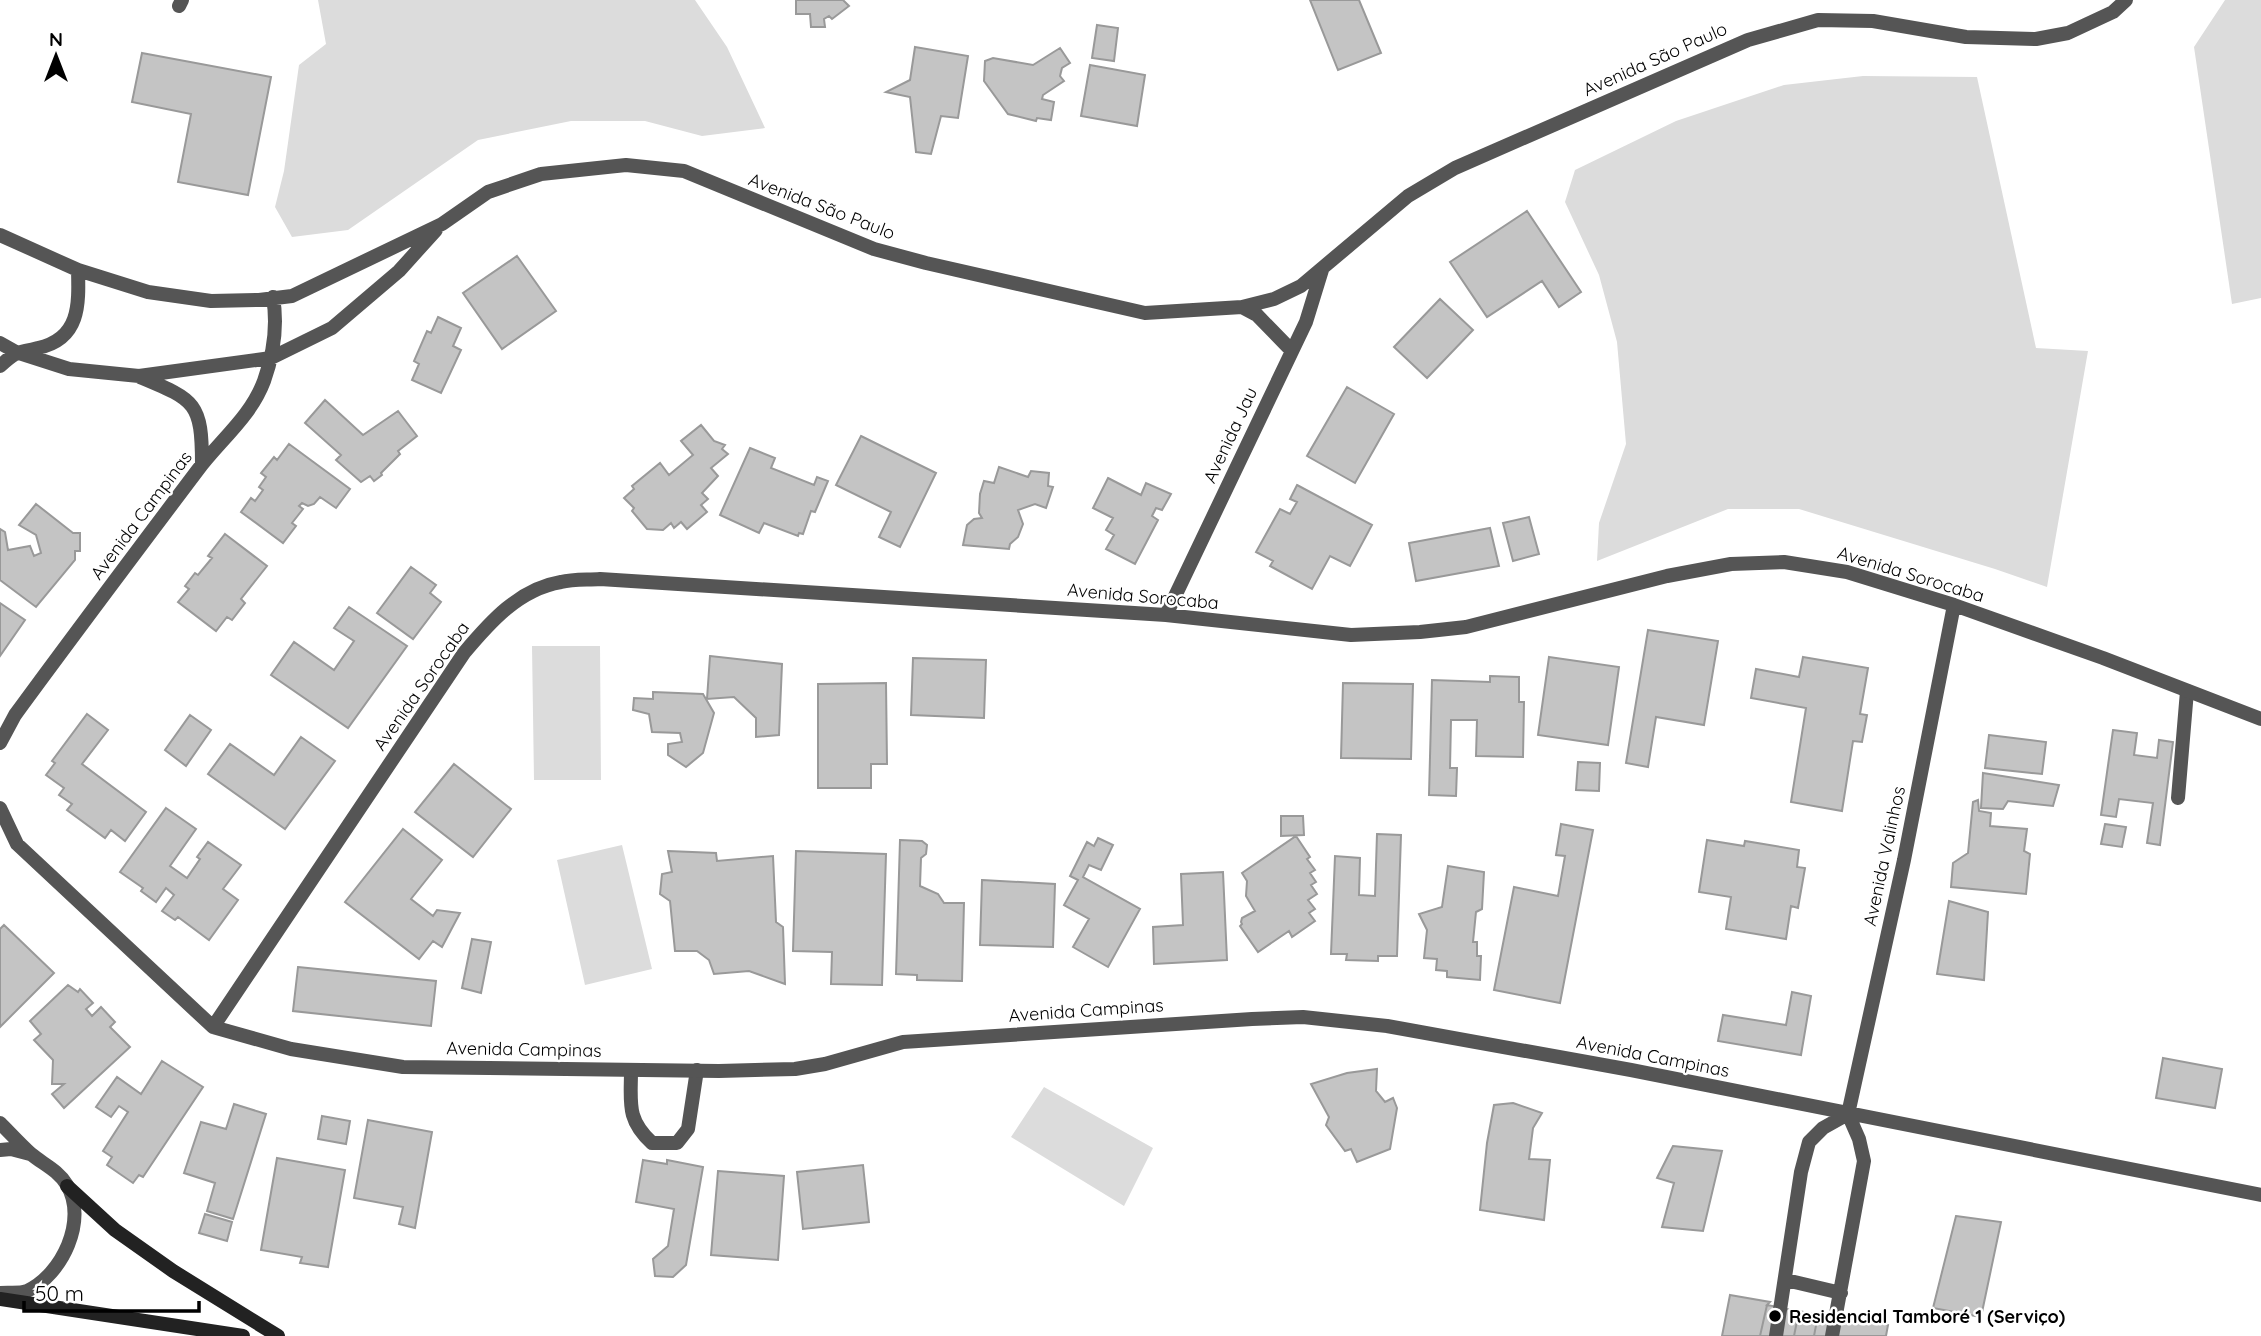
<svg xmlns="http://www.w3.org/2000/svg" width="2261" height="1336" font-family="Quicksand,sans-serif">
  <rect width="100%" height="100%" fill="#fff"/>
  <path fill="#dcdcdc" d="M 318,0 L 695,0 L 727,47 L 765,128 L 702,136 L 645,121 L 571,121 L 478,140 L 348,230 L 292,237 L 275,207 L 284,171 L 299,65 L 326,44 Z
    M 2225,0 L 2261,0 L 2261,298 L 2232,304 L 2194,47 Z
    M 1863,76 L 1977,77 L 2036,348 L 2088,351 L 2047,587 L 1995,569 L 1799,509 L 1728,509 L 1597,561 L 1599,523 L 1626,444 L 1617,342 L 1599,275 L 1565,202 L 1575,170 L 1676,121 L 1784,85 Z
    M 532,646 L 600,646 L 601,780 L 534,780 Z
    M 622,845 L 652,969 L 585,985 L 557,860 Z
    M 1044,1087 L 1153,1148 L 1124,1206 L 1011,1137 Z"/>
  <path fill="#c4c4c4" stroke="#999" stroke-width="2" d="M 796,0 L 843,0 L 849,6 L 832,19 L 829,16 L 824,19 L 825,27 L 811,27 L 810,14 L 796,14 Z
    M 1310,0 L 1359,0 L 1381,53 L 1338,70 Z
    M 1097,25 L 1118,28 L 1114,61 L 1092,58 Z
    M 915,47 L 968,56 L 958,118 L 941,116 L 931,154 L 916,152 L 910,97 L 886,92 L 910,80 Z
    M 1060,48 L 1070,63 L 1062,68 L 1060,76 L 1064,81 L 1043,95 L 1042,99 L 1054,102 L 1051,120 L 1037,118 L 1036,121 L 1008,114 L 984,81 L 985,61 L 993,58 L 1033,65 Z
    M 142,53 L 271,77 L 248,195 L 178,182 L 191,114 L 132,102 Z
    M 1090,65 L 1145,75 L 1137,126 L 1081,116 Z
    M 1527,211 L 1581,292 L 1559,307 L 1542,281 L 1487,317 L 1450,262 Z
    M 517,256 L 556,311 L 502,349 L 463,293 Z
    M 1440,299 L 1473,330 L 1427,378 L 1394,347 Z
    M 438,317 L 461,328 L 453,346 L 461,350 L 441,393 L 412,380 L 419,364 L 414,361 L 427,331 L 431,333 Z
    M 1347,387 L 1394,414 L 1355,483 L 1307,456 Z
    M 325,400 L 363,435 L 398,411 L 417,436 L 398,451 L 400,454 L 381,473 L 382,475 L 374,481 L 370,476 L 361,482 L 336,460 L 341,455 L 305,423 Z
    M 701,425 L 714,441 L 725,445 L 722,449 L 728,454 L 711,468 L 718,476 L 702,493 L 708,499 L 701,505 L 707,512 L 687,529 L 681,522 L 674,528 L 671,523 L 663,530 L 647,529 L 632,511 L 634,508 L 624,498 L 634,489 L 632,486 L 660,463 L 669,475 L 693,455 L 681,441 Z
    M 861,436 L 936,473 L 900,547 L 879,537 L 891,512 L 836,485 Z
    M 289,444 L 350,489 L 336,508 L 320,497 L 314,504 L 308,506 L 302,503 L 299,506 L 303,509 L 292,523 L 296,526 L 283,543 L 241,512 L 251,498 L 255,501 L 263,490 L 259,487 L 266,477 L 261,473 L 274,457 L 277,460 Z
    M 750,448 L 775,458 L 771,468 L 814,485 L 817,477 L 828,481 L 815,512 L 811,511 L 803,534 L 799,533 L 798,536 L 764,523 L 759,533 L 720,515 Z
    M 999,467 L 1028,477 L 1031,471 L 1049,473 L 1048,486 L 1053,487 L 1046,508 L 1035,504 L 1018,510 L 1023,524 L 1018,537 L 1010,544 L 1009,549 L 963,545 L 967,525 L 974,519 L 982,518 L 979,513 L 980,494 L 984,481 L 994,483 Z
    M 1108,478 L 1141,495 L 1146,483 L 1171,494 L 1162,510 L 1156,508 L 1152,516 L 1158,520 L 1135,564 L 1106,549 L 1114,535 L 1106,530 L 1113,518 L 1093,508 Z
    M 1297,485 L 1372,525 L 1350,566 L 1330,556 L 1312,589 L 1270,566 L 1273,561 L 1256,552 L 1280,509 L 1290,514 L 1297,502 L 1290,499 Z
    M 36,504 L 73,533 L 80,533 L 80,551 L 75,551 L 75,560 L 36,607 L 0,580 L 0,529 L 5,532 L 8,550 L 30,546 L 34,556 L 41,553 L 36,535 L 19,525 Z
    M 1529,517 L 1539,554 L 1513,561 L 1503,523 Z
    M 1490,528 L 1499,566 L 1416,581 L 1409,543 Z
    M 225,534 L 267,566 L 241,599 L 245,603 L 232,620 L 227,617 L 216,631 L 178,602 L 189,589 L 185,586 L 195,573 L 198,575 L 212,558 L 208,556 Z
    M 411,567 L 436,585 L 430,593 L 441,602 L 413,639 L 377,613 Z
    M 0,603 L 25,620 L 0,656 Z
    M 349,607 L 407,646 L 348,728 L 271,675 L 294,642 L 334,670 L 354,641 L 334,628 Z
    M 1648,630 L 1718,641 L 1704,725 L 1656,717 L 1648,767 L 1626,763 Z
    M 710,656 L 782,664 L 779,735 L 756,737 L 756,718 L 734,697 L 707,699 Z
    M 1549,657 L 1619,667 L 1608,745 L 1538,735 Z
    M 1803,657 L 1868,668 L 1860,714 L 1867,715 L 1862,742 L 1853,741 L 1842,811 L 1791,802 L 1806,708 L 1751,698 L 1756,669 L 1799,677 Z
    M 913,658 L 986,660 L 984,718 L 911,715 Z
    M 1490,676 L 1519,677 L 1519,702 L 1524,702 L 1523,757 L 1476,756 L 1477,720 L 1451,720 L 1450,768 L 1457,768 L 1456,796 L 1429,795 L 1432,680 L 1490,682 Z
    M 886,683 L 887,764 L 871,764 L 871,788 L 818,788 L 818,684 Z
    M 1343,683 L 1413,684 L 1411,759 L 1341,758 Z
    M 653,692 L 703,694 L 714,713 L 703,753 L 686,767 L 668,755 L 668,744 L 682,742 L 680,733 L 652,732 L 649,714 L 633,710 L 634,698 L 653,699 Z
    M 87,714 L 108,730 L 82,764 L 146,812 L 125,841 L 111,830 L 105,838 L 67,810 L 72,804 L 59,795 L 64,788 L 46,775 L 55,763 L 52,761 Z
    M 190,715 L 211,730 L 186,766 L 165,750 Z
    M 2113,730 L 2137,733 L 2134,755 L 2157,758 L 2159,740 L 2173,742 L 2160,845 L 2147,843 L 2153,803 L 2119,799 L 2116,817 L 2101,815 Z
    M 1989,735 L 2046,742 L 2042,774 L 1985,768 Z
    M 301,737 L 335,761 L 285,829 L 208,774 L 230,744 L 274,775 Z
    M 1578,762 L 1600,763 L 1599,791 L 1576,790 Z
    M 454,764 L 511,809 L 473,857 L 415,812 Z
    M 1983,773 L 2059,785 L 2053,806 L 2008,801 L 2003,809 L 1981,808 Z
    M 1978,800 L 1979,811 L 1991,813 L 1990,826 L 2027,829 L 2024,851 L 2030,854 L 2026,894 L 1951,887 L 1953,863 L 1968,853 L 1973,802 Z
    M 166,808 L 196,829 L 170,866 L 187,878 L 200,859 L 197,857 L 208,842 L 241,865 L 223,889 L 238,900 L 209,940 L 178,917 L 175,920 L 162,911 L 174,895 L 166,888 L 156,902 L 141,891 L 143,888 L 120,872 Z
    M 1281,816 L 1303,816 L 1304,835 L 1281,836 Z
    M 1561,824 L 1593,830 L 1560,1003 L 1494,990 L 1514,887 L 1558,896 L 1565,856 L 1556,855 Z
    M 2105,824 L 2126,827 L 2122,847 L 2101,844 Z
    M 403,829 L 442,860 L 411,899 L 433,916 L 437,910 L 460,913 L 442,947 L 433,941 L 419,959 L 345,902 Z
    M 1377,834 L 1401,835 L 1397,956 L 1378,956 L 1378,961 L 1346,960 L 1347,954 L 1331,954 L 1335,856 L 1360,858 L 1359,895 L 1375,896 Z
    M 1296,836 L 1310,857 L 1307,859 L 1315,870 L 1310,873 L 1316,882 L 1311,885 L 1317,894 L 1308,900 L 1315,909 L 1309,913 L 1315,921 L 1292,937 L 1289,931 L 1258,952 L 1240,926 L 1242,924 L 1241,922 L 1242,918 L 1255,911 L 1246,896 L 1247,881 L 1242,873 Z
    M 1098,838 L 1113,845 L 1101,870 L 1089,865 L 1083,877 L 1140,909 L 1108,967 L 1073,947 L 1089,919 L 1064,905 L 1078,880 L 1070,876 L 1087,842 L 1094,846 Z
    M 900,840 L 922,841 L 927,845 L 926,854 L 921,858 L 920,886 L 938,894 L 944,903 L 964,903 L 962,981 L 917,980 L 917,975 L 896,974 Z
    M 1707,840 L 1744,846 L 1745,841 L 1799,850 L 1797,867 L 1805,868 L 1798,908 L 1791,906 L 1786,939 L 1726,929 L 1731,897 L 1699,892 Z
    M 668,851 L 716,853 L 717,861 L 773,856 L 776,922 L 783,927 L 785,984 L 749,971 L 714,974 L 709,960 L 697,951 L 675,951 L 670,901 L 660,894 L 662,874 L 672,872 Z
    M 796,851 L 886,854 L 882,985 L 831,984 L 832,952 L 793,951 Z
    M 1448,866 L 1484,872 L 1482,909 L 1476,912 L 1473,942 L 1477,942 L 1477,956 L 1481,956 L 1480,980 L 1447,977 L 1447,971 L 1436,970 L 1437,959 L 1424,958 L 1427,930 L 1419,914 L 1442,907 Z
    M 1223,872 L 1227,960 L 1154,964 L 1153,927 L 1183,925 L 1181,874 Z
    M 982,880 L 1055,884 L 1053,947 L 980,945 Z
    M 1949,901 L 1988,912 L 1984,980 L 1937,974 Z
    M 4,925 L 54,973 L 0,1027 L 0,929 Z
    M 472,939 L 491,942 L 481,993 L 462,988 Z
    M 298,967 L 436,981 L 431,1026 L 293,1011 Z
    M 68,985 L 78,992 L 80,989 L 93,1003 L 86,1009 L 92,1016 L 101,1007 L 115,1022 L 110,1027 L 130,1047 L 64,1108 L 52,1094 L 64,1084 L 52,1084 L 53,1060 L 34,1040 L 41,1034 L 30,1021 Z
    M 1792,992 L 1811,996 L 1801,1055 L 1718,1041 L 1723,1015 L 1786,1025 Z
    M 2163,1058 L 2222,1069 L 2215,1108 L 2156,1098 Z
    M 162,1061 L 203,1087 L 143,1177 L 139,1175 L 133,1183 L 107,1165 L 112,1157 L 103,1151 L 128,1112 L 119,1106 L 111,1117 L 96,1107 L 117,1077 L 141,1094 Z
    M 1377,1069 L 1376,1091 L 1385,1102 L 1393,1098 L 1397,1108 L 1390,1149 L 1357,1162 L 1351,1149 L 1345,1151 L 1326,1125 L 1329,1117 L 1311,1084 L 1347,1073 Z
    M 1513,1103 L 1542,1113 L 1533,1128 L 1529,1159 L 1550,1160 L 1544,1220 L 1480,1210 L 1487,1143 L 1494,1105 Z
    M 234,1104 L 266,1114 L 233,1219 L 207,1211 L 215,1183 L 184,1173 L 201,1122 L 226,1129 Z
    M 322,1116 L 350,1121 L 346,1144 L 318,1139 Z
    M 368,1120 L 432,1132 L 415,1228 L 399,1224 L 403,1207 L 354,1198 Z
    M 1673,1146 L 1722,1151 L 1703,1231 L 1662,1227 L 1674,1183 L 1657,1178 Z
    M 277,1158 L 345,1170 L 328,1267 L 300,1263 L 302,1257 L 261,1250 Z
    M 643,1160 L 667,1164 L 667,1160 L 703,1167 L 686,1265 L 673,1277 L 655,1276 L 653,1259 L 668,1246 L 674,1209 L 636,1202 Z
    M 863,1165 L 869,1222 L 803,1229 L 797,1172 Z
    M 718,1171 L 784,1176 L 778,1260 L 711,1255 Z
    M 205,1214 L 232,1222 L 227,1241 L 199,1233 Z
    M 1956,1216 L 2001,1222 L 1981,1317 L 1933,1308 Z
    M 1730,1295 L 1770,1302 L 1767,1305 L 1849,1321 L 1847,1317 L 1888,1325 L 1886,1336 L 1722,1336 Z
    M 1730,1295 L 1770,1302 L 1767,1305 L 1760,1336 L 1722,1336 Z
    M 1799,1311 L 1818,1315 L 1814,1336 L 1794,1336 Z"/>
  <g fill="none" stroke-linecap="round" stroke-linejoin="round">
    <path stroke="#555" stroke-width="14" d="M 2178,798 L 2187,691
      M 631,1070 C 631,1103 626,1119 652,1143 L 677,1143 L 688,1129 L 697,1070"/>
    <path stroke="#555" stroke-width="14" d="M 179,6 L 182,0
      M 0,235 L 78,270 L 148,292 L 211,301 L 259,300 L 292,296 L 442,224 L 488,192 L 541,174 L 626,165 L 684,171 L 874,249 L 926,263 L 1145,313 L 1242,307 L 1274,299 L 1301,286 L 1408,196 L 1455,168 L 1748,40 L 1818,20 L 1873,21 L 1966,37 L 2036,39 L 2068,33 L 2113,12 L 2126,0
      M 1242,307 L 1257,315 L 1291,350
      M 0,343 L 16,352 L 69,369 L 139,376 L 271,358 L 332,328 L 399,271 L 436,230
      M 0,366 C 19,349 16,354 38,348 C 80,339 79,305 78,270
      M 140,377 C 195,400 202,402 202,464
      M 1166,615 L 1306,322 L 1322,270
      M 0,743 L 15,715 C 75,633 136,552 197,471 C 220,440 250,418 264,381 C 274,353 278,327 273,297
      M 0,808 L 17,844 L 213,1027 L 291,1049 L 403,1067 L 719,1071 L 795,1069 L 825,1064 L 903,1042 L 1252,1019 L 1303,1017 L 1387,1026 L 1631,1070 L 2261,1195
      M 213,1027 L 464,653 C 490,622 519,589 561,582 C 573,579 587,580 600,579 L 1166,615 L 1351,635 L 1420,632 L 1466,627 L 1667,576 L 1731,564 L 1784,562 L 1847,572 L 1954,605 L 2103,658 L 2261,719
      M 0,1123 C 10,1133 20,1144 31,1154 C 43,1164 58,1170 67,1185 C 88,1220 62,1275 27,1291 C 20,1294 8,1292 0,1293
      M 0,1150 L 11,1149 L 30,1154
      M 1786,1280 L 1841,1293
      M 1776,1336 L 1801,1172 L 1809,1142 L 1823,1128 L 1848,1114
      M 1832,1336 L 1864,1161 L 1859,1139 L 1848,1114 L 1904,860 L 1954,605"/>
    <path stroke="#222" stroke-width="14" d="M 67,1186 L 115,1230 L 173,1271 L 278,1336
      M 0,1299 L 243,1336"/>
  </g>
  <circle fill="#000" stroke="#fff" stroke-width="2.5" cx="1775" cy="1316" r="7"/>
  <g text-anchor="middle" dominant-baseline="central" stroke-width="5" stroke-linejoin="round" paint-order="stroke">
    <g font-size="18" fill="#000" stroke="#fff">
      <text transform="translate(1655 59) rotate(-24)">Avenida São Paulo</text>
      <text transform="translate(822 206) rotate(21)">Avenida São Paulo</text>
      <text transform="translate(1230 435) rotate(-65)">Avenida Jau</text>
      <text transform="translate(141 515) rotate(-53)">Avenida Campinas</text>
      <text transform="translate(1911 574) rotate(17)">Avenida Sorocaba</text>
      <text transform="translate(1143 596) rotate(5)">Avenida Sorocaba</text>
      <text transform="translate(421 686) rotate(-55)">Avenida Sorocaba</text>
      <text transform="translate(1884 856) rotate(-78)">Avenida Valinhos</text>
      <text transform="translate(1086 1010) rotate(-4)">Avenida Campinas</text>
      <text transform="translate(524 1049) rotate(1)">Avenida Campinas</text>
      <text transform="translate(1653 1056) rotate(11)">Avenida Campinas</text>
    </g>
    <g font-size="18" font-weight="bold" fill="#000" stroke="#fff" text-anchor="start">
      <text x="1789" y="1316">Residencial Tamboré 1 (Serviço)</text>
    </g>
  </g>
  <g transform="translate(56 56)" stroke="#ffffff" stroke-width="5" paint-order="stroke">
  <path d="M0-5L12 26L0 18L-12 26Z" fill="#000000"/>
  <text y="-10" font-size="19" font-weight="bold" text-anchor="middle" fill="#000000">N</text>
  </g>
  <path d="M24 1301v10h175v-10" fill="none" stroke="#000000" stroke-width="3.5"/>
  <text x="35" y="1301" font-size="21" fill="#000000" stroke="#ffffff" stroke-width="5" paint-order="stroke">50 m</text>
</svg>
